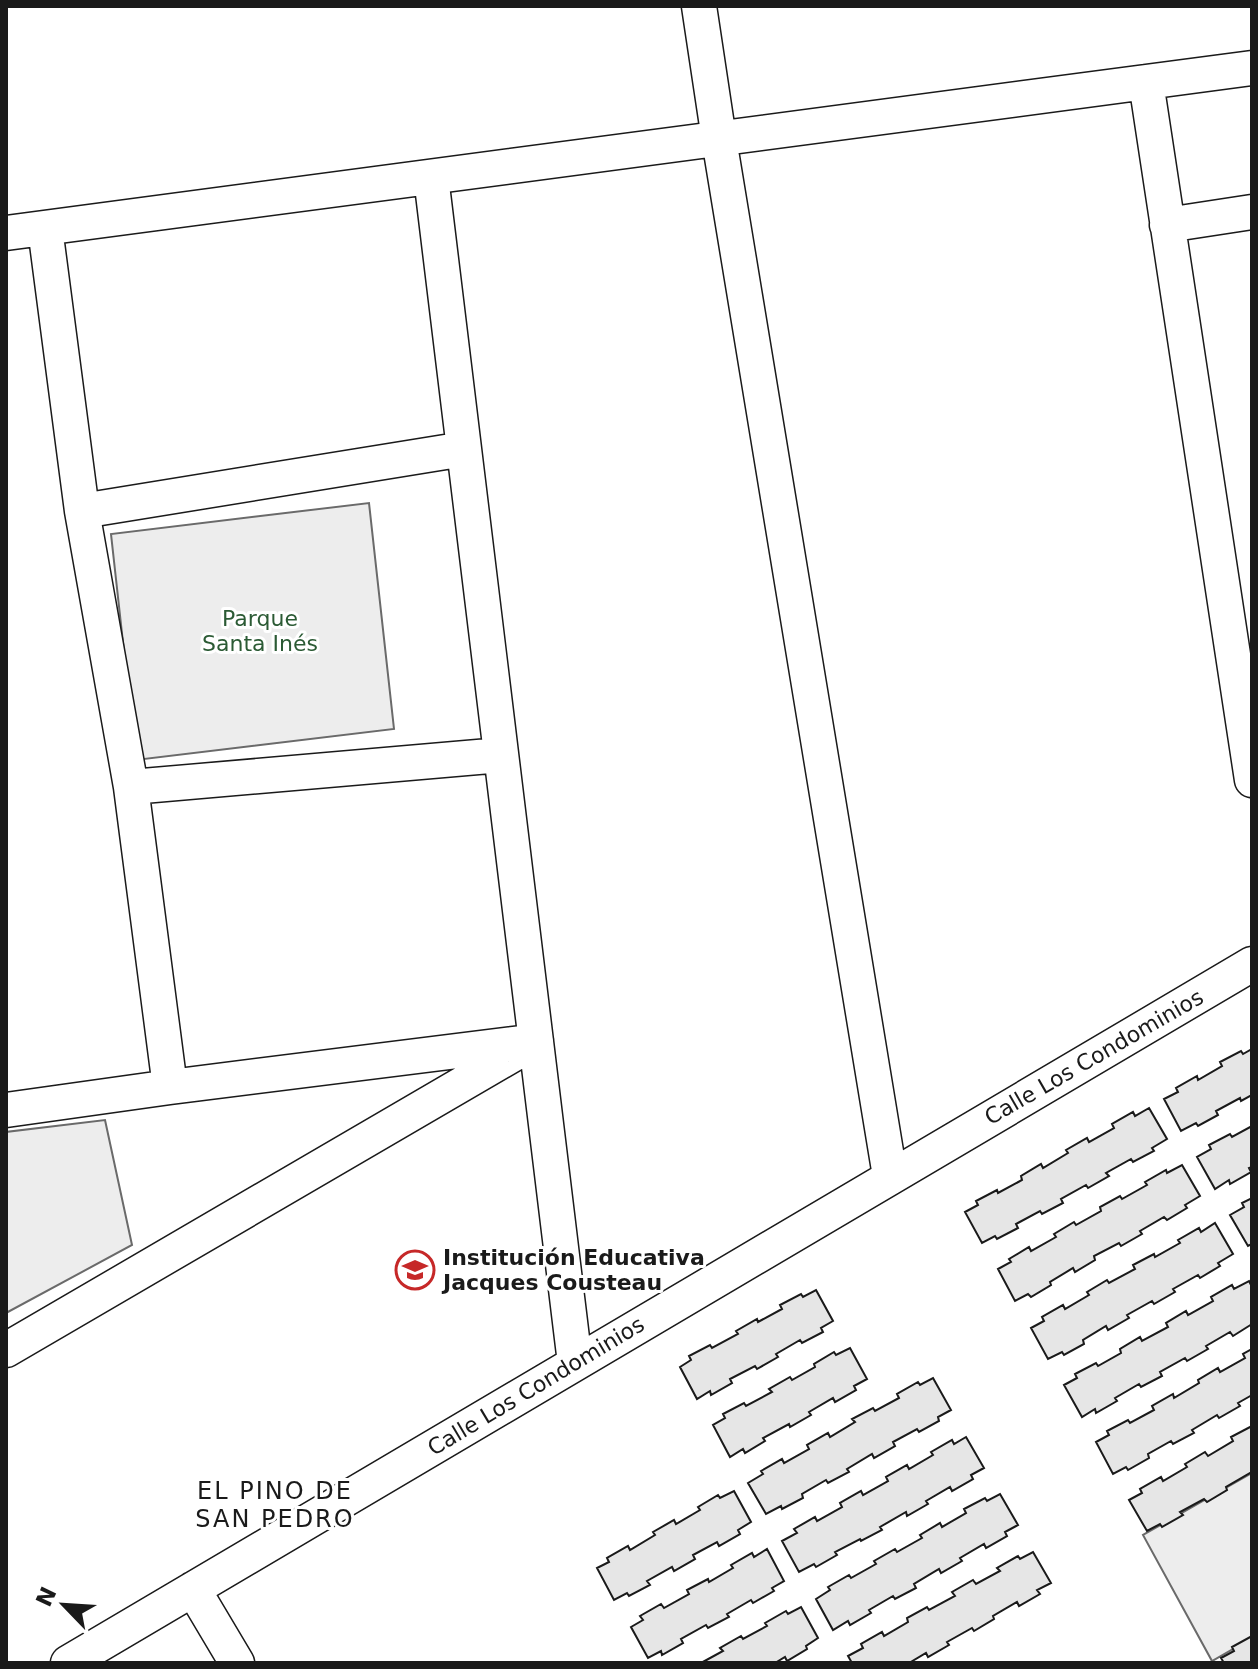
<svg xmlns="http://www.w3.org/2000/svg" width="1258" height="1669" font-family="'DejaVu Sans',sans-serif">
  <rect width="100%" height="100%" fill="#fff"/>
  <path fill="#ededed" stroke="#6a6a6a" stroke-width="2" d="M 369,503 L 394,729 L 136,760 L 111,534 Z
    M 105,1120 L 132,1245 L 6,1313 L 6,1132 Z
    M 1252,1473 L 1252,1638 L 1212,1661 L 1143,1535 Z"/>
  <path fill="#e6e6e6" stroke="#1a1a1a" stroke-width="2" d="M 1252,1049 L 1252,1095 L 1241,1101 L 1240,1098 L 1216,1111 L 1218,1115 L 1198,1126 L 1196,1123 L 1181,1131 L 1164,1099 L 1178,1092 L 1176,1088 L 1197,1076 L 1198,1080 L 1222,1066 L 1220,1062 L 1241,1051 L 1243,1054 Z
    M 1149,1108 L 1167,1139 L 1152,1148 L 1154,1151 L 1133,1162 L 1131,1159 L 1106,1173 L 1109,1176 L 1088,1188 L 1086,1185 L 1061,1199 L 1063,1203 L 1042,1214 L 1040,1211 L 1016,1224 L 1018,1228 L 997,1239 L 995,1236 L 982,1243 L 965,1212 L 978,1205 L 976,1201 L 997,1190 L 998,1193 L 1022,1180 L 1021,1176 L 1041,1164 L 1043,1168 L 1068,1153 L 1066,1150 L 1087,1138 L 1089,1142 L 1114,1128 L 1112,1124 L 1133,1112 L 1135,1116 Z
    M 1252,1126 L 1252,1167 L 1249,1168 L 1251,1172 L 1230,1184 L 1229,1180 L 1215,1189 L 1197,1157 L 1211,1149 L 1209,1145 L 1230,1134 L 1232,1137 Z
    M 1182,1165 L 1200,1196 L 1185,1205 L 1187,1208 L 1167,1220 L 1164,1217 L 1140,1231 L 1142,1234 L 1121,1246 L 1119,1243 L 1094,1256 L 1095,1260 L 1075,1272 L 1073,1268 L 1050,1282 L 1051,1285 L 1031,1297 L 1028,1294 L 1015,1301 L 998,1269 L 1011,1262 L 1009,1259 L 1029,1247 L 1031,1251 L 1056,1237 L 1054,1234 L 1074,1222 L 1076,1225 L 1101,1211 L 1100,1207 L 1120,1196 L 1122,1199 L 1147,1185 L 1145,1182 L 1166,1170 L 1167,1173 Z
    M 1252,1198 L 1252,1244 L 1248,1246 L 1230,1215 L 1244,1207 L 1242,1203 Z
    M 1215,1223 L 1233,1254 L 1218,1263 L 1220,1266 L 1200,1278 L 1198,1275 L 1173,1289 L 1175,1292 L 1154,1304 L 1152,1301 L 1127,1315 L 1129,1318 L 1108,1330 L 1106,1326 L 1083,1340 L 1084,1344 L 1064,1355 L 1062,1352 L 1048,1359 L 1031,1328 L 1044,1321 L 1042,1317 L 1063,1305 L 1065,1309 L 1089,1295 L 1087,1292 L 1107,1280 L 1109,1283 L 1135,1269 L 1133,1265 L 1154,1254 L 1155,1257 L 1180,1243 L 1178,1240 L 1199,1228 L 1201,1232 Z
    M 1249,1281 L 1252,1287 L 1252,1324 L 1233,1336 L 1230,1332 L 1206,1346 L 1208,1349 L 1187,1361 L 1185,1358 L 1160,1372 L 1162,1376 L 1141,1387 L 1139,1384 L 1115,1398 L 1117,1401 L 1096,1413 L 1095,1409 L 1082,1417 L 1064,1385 L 1077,1378 L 1075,1374 L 1096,1363 L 1098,1366 L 1121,1353 L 1120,1349 L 1140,1337 L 1142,1341 L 1168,1327 L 1166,1323 L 1186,1311 L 1188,1315 L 1213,1301 L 1211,1297 L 1232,1285 L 1234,1289 Z
    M 816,1290 L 833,1321 L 821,1328 L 823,1332 L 802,1343 L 800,1340 L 776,1354 L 778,1357 L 757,1369 L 755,1366 L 730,1379 L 732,1383 L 711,1395 L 710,1391 L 697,1399 L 680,1367 L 691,1360 L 689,1356 L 710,1345 L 712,1348 L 738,1334 L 736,1331 L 757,1319 L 758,1322 L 782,1309 L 780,1305 L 801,1294 L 803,1297 Z
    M 850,1348 L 867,1379 L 854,1386 L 856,1390 L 835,1402 L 833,1398 L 809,1412 L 811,1415 L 790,1427 L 789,1424 L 763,1438 L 765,1441 L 745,1453 L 743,1449 L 730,1457 L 713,1425 L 725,1418 L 723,1414 L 744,1403 L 746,1406 L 772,1392 L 769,1389 L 790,1377 L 792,1380 L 815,1367 L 814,1364 L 834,1352 L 836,1355 Z
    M 1252,1349 L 1252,1395 L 1238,1403 L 1240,1406 L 1219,1418 L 1217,1415 L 1192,1430 L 1194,1433 L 1173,1444 L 1171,1441 L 1148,1454 L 1149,1458 L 1128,1470 L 1126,1467 L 1113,1474 L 1096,1442 L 1109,1435 L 1107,1431 L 1128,1420 L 1130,1423 L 1154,1410 L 1152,1406 L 1173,1394 L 1174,1398 L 1199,1383 L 1198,1380 L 1218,1368 L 1220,1372 L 1245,1358 L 1243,1354 Z
    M 933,1378 L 951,1410 L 938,1417 L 939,1421 L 919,1432 L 917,1429 L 893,1442 L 895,1446 L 874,1458 L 872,1454 L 847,1469 L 849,1472 L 828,1483 L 826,1480 L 802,1494 L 803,1498 L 782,1509 L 781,1506 L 766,1514 L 748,1483 L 763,1474 L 761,1471 L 782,1459 L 784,1463 L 809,1449 L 807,1445 L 828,1433 L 830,1437 L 855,1422 L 852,1419 L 873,1408 L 875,1411 L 899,1398 L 897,1394 L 918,1382 L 920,1385 Z
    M 1252,1426 L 1252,1475 L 1250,1473 L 1226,1487 L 1227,1490 L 1207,1502 L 1204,1499 L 1180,1512 L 1183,1515 L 1162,1527 L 1160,1524 L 1147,1531 L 1129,1500 L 1142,1493 L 1140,1489 L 1161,1477 L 1163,1481 L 1187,1467 L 1185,1464 L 1205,1452 L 1208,1456 L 1233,1441 L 1231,1437 Z
    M 966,1437 L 984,1468 L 971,1475 L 973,1479 L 952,1491 L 950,1487 L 926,1501 L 928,1504 L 907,1516 L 906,1512 L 880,1527 L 882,1530 L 861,1541 L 860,1539 L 835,1552 L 837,1555 L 816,1567 L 814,1564 L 799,1572 L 782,1541 L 797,1533 L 794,1529 L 815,1517 L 817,1521 L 842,1507 L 840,1503 L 861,1491 L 863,1495 L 888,1481 L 886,1477 L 907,1465 L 909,1469 L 933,1455 L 931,1452 L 952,1440 L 954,1444 Z
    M 734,1491 L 751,1522 L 738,1530 L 740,1534 L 719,1546 L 717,1542 L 693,1555 L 695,1559 L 674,1571 L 672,1567 L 647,1581 L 650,1585 L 629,1596 L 627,1593 L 614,1600 L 597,1568 L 609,1562 L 607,1558 L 628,1546 L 630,1550 L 655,1535 L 653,1532 L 674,1520 L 676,1524 L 700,1510 L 698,1507 L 718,1495 L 720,1498 Z
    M 1000,1494 L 1018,1525 L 1005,1532 L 1007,1536 L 986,1548 L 984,1544 L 960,1558 L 962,1561 L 941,1573 L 939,1569 L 914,1584 L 916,1588 L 895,1599 L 893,1596 L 869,1610 L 871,1613 L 850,1625 L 848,1621 L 833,1630 L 816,1599 L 830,1590 L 828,1587 L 849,1575 L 851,1578 L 876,1564 L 874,1561 L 895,1549 L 897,1552 L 922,1538 L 920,1535 L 940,1523 L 942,1527 L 966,1513 L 964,1509 L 985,1498 L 987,1501 Z
    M 767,1549 L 784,1581 L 772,1588 L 774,1591 L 753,1603 L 751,1600 L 727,1614 L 729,1617 L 708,1628 L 706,1625 L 681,1639 L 683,1643 L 662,1655 L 661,1651 L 648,1658 L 631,1627 L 643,1620 L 640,1616 L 661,1604 L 664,1608 L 689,1594 L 687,1590 L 708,1579 L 709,1582 L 733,1568 L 731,1565 L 752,1553 L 754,1557 Z
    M 1033,1552 L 1051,1583 L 1037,1590 L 1040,1594 L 1019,1606 L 1017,1602 L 993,1616 L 994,1619 L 974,1631 L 972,1628 L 947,1642 L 949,1645 L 928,1657 L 926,1653 L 909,1663 L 852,1663 L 848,1656 L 863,1648 L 861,1644 L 882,1632 L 884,1636 L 908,1622 L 907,1618 L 927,1607 L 929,1610 L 955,1596 L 952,1592 L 973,1580 L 976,1584 L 1000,1571 L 997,1568 L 1018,1556 L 1020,1559 Z
    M 801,1607 L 818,1638 L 806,1646 L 807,1649 L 787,1661 L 785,1657 L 775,1663 L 701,1663 L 723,1651 L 720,1648 L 741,1636 L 743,1639 L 767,1626 L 765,1623 L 786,1611 L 788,1614 Z
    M 1252,1636 L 1252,1663 L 1224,1663 L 1221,1658 L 1234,1651 L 1232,1647 Z"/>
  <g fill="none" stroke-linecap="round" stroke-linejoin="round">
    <g stroke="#1a1a1a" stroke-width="37">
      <path id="minor" d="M 699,6 L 719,139 L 890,1176
        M 1146,82 L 1252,780
        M 431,177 L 575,1363
        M 1167,225 L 1252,212
        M 45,228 L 82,511 L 131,787 L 170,1087
        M 6,233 L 1252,68
        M 82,511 L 464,449
        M 131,787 L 501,755
        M 6,1110 L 170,1087 L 521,1043
        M 6,1350 L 536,1041
        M 193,1589 L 237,1663
        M 68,1663 L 1252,964"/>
    </g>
    <use href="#minor" stroke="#fff" stroke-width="34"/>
  </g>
  <defs>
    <g id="school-ring" transform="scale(2)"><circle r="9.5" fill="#fff" stroke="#c62828" stroke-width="1.5"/><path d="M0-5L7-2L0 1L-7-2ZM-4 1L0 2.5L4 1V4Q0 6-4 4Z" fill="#c62828"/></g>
  </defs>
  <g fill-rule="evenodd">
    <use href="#school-ring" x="415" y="1270"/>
  </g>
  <g text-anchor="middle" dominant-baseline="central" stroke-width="6" stroke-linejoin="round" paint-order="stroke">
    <g font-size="22" fill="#2b5a34" stroke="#fff">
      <text x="260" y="618">Parque<tspan x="260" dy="25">Santa Inés</tspan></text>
    </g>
    <g font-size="22" fill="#1a1a1a" stroke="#fff">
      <text transform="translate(1094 1057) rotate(-30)">Calle Los Condominios</text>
      <text transform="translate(536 1386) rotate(-31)">Calle Los Condominios</text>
    </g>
    <g font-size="22" font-weight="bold" fill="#1a1a1a" stroke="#fff" text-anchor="start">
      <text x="443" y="1257">Institución Educativa<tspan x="443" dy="25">Jacques Cousteau</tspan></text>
    </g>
    <g font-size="24" letter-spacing="2" fill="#1a1a1a" stroke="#fff">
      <text x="275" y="1491">EL PINO DE<tspan x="275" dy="28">SAN PEDRO</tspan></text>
    </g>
  </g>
  <rect width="1258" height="1669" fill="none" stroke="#1a1a1a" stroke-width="16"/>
  <g transform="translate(64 1605) rotate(295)" stroke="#ffffff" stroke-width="6" paint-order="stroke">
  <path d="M0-6L14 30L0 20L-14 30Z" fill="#1a1a1a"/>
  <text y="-12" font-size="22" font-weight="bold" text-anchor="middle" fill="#1a1a1a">N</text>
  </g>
</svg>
